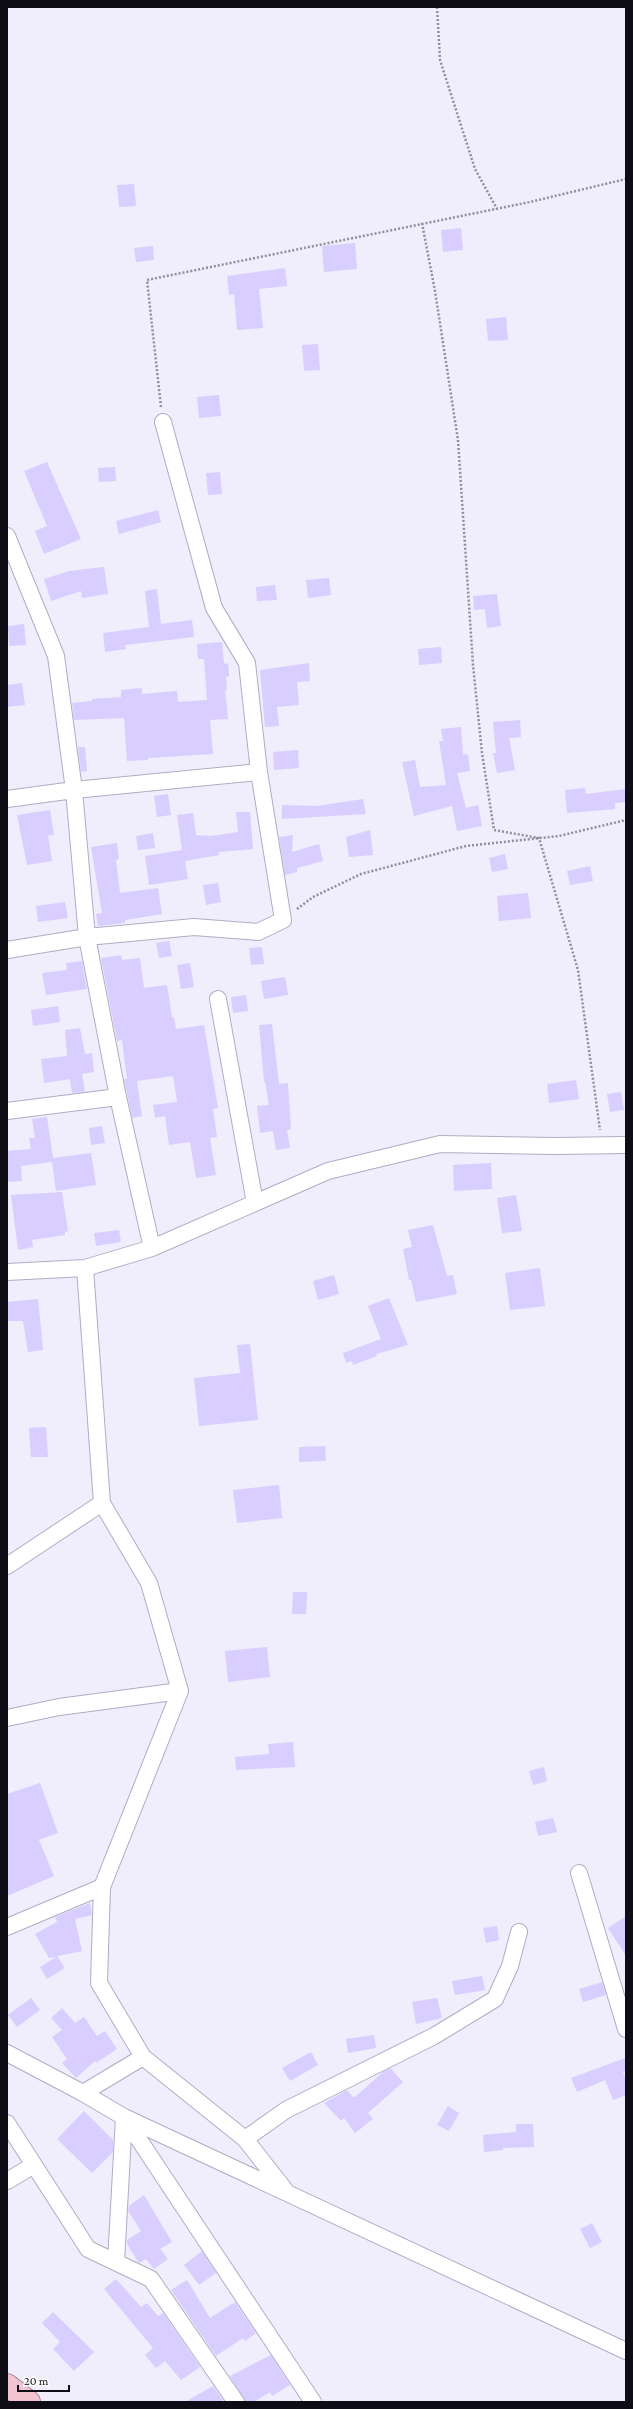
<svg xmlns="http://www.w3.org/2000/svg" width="633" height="2409" font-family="'Crimson Pro',serif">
  <rect width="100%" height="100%" fill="#f0edfd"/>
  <path fill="#d8ceff" d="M 134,184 L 136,206 L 119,207 L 117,185 Z
    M 461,228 L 463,250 L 443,252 L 441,230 Z
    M 355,243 L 357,269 L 324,272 L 322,246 Z
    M 153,246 L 154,260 L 136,262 L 134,248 Z
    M 285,268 L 287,286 L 259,289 L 263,328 L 237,330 L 234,294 L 229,295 L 227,276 Z
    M 506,317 L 508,340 L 488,341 L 486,319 Z
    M 318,344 L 320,370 L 304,371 L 302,345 Z
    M 219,395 L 221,416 L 199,418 L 197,397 Z
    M 47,462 L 81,539 L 44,554 L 35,531 L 47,526 L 24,471 Z
    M 115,467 L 116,481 L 99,482 L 98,468 Z
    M 220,472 L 222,494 L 208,495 L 206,473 Z
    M 158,510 L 161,522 L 119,534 L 116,521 Z
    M 104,567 L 108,594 L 82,598 L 81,591 L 51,601 L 44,579 L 69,571 Z
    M 329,578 L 331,595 L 308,598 L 306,580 Z
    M 275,585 L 277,600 L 257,601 L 256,587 Z
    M 157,589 L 161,624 L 192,620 L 194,637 L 125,645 L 126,649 L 105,652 L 103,633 L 149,627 L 145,591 Z
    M 497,594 L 501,626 L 487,628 L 485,609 L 474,610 L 473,596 Z
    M 24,624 L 26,645 L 9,646 L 8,626 Z
    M 222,642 L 224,664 L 228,663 L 229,676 L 226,677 L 227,690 L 225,690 L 228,719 L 210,720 L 213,754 L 148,758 L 148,760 L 127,761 L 124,718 L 74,720 L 72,703 L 92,701 L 92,699 L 121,697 L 121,690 L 142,688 L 142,694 L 177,691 L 178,702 L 207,700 L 204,659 L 198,659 L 197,644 Z
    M 441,647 L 442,663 L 419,665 L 418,649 Z
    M 309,663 L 310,681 L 297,682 L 299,705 L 277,707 L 279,726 L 265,727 L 260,670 Z
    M 22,683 L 25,705 L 7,707 L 7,685 Z
    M 520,720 L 521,737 L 509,738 L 515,770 L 497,773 L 493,753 L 496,753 L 493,722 Z
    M 461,727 L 463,755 L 468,754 L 470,771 L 457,773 L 466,808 L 478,805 L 482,826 L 457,831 L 452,806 L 414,816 L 402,762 L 415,760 L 420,787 L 446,785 L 439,741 L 443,741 L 441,729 Z
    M 78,747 L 85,747 L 87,771 L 81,772 Z
    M 298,750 L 299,768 L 274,770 L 273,752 Z
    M 585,788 L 586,794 L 626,789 L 626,802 L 615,803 L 615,809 L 567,813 L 565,790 Z
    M 168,794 L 171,815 L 157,817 L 154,796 Z
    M 363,799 L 366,814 L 282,819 L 282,805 L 317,806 Z
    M 50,810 L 54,835 L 48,835 L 52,861 L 27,865 L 17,815 Z
    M 236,812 L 250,812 L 253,849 L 219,852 L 219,855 L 185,861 L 188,879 L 149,885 L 145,856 L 182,850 L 177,815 L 193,813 L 196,835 L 211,836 L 238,832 Z
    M 370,830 L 373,855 L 349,857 L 346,837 Z
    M 153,833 L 155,848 L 138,850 L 136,836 Z
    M 293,835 L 292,852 L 319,844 L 323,861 L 297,868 L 297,872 L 285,875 L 279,837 Z
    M 117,843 L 119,859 L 116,860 L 120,893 L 158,888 L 162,914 L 125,920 L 125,923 L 98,926 L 96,914 L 102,913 L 91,847 Z
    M 505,854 L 508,869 L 492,872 L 489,858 Z
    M 590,866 L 593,881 L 570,885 L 567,871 Z
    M 218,883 L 221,902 L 206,905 L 203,885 Z
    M 528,893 L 531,918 L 499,921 L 497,896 Z
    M 65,902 L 68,918 L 38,922 L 36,906 Z
    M 169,941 L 172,956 L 159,958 L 156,943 Z
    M 262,947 L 264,964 L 251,965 L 249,948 Z
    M 121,955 L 122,960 L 140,958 L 144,988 L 167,985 L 172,1017 L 174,1017 L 176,1029 L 204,1025 L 218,1108 L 213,1109 L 217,1137 L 210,1138 L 216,1175 L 196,1178 L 190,1142 L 169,1145 L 165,1116 L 155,1118 L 153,1105 L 177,1102 L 173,1076 L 137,1081 L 142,1116 L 132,1118 L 124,1079 L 127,1079 L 122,1040 L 117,1041 L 101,958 Z
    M 82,961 L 87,989 L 46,995 L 42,973 L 67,970 L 66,963 Z
    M 190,963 L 194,987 L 181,989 L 177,965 Z
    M 285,977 L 288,995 L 264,999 L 261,981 Z
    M 246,995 L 248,1011 L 233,1013 L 231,997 Z
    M 58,1006 L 60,1022 L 33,1026 L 31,1010 Z
    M 272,1024 L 279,1084 L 288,1083 L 291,1129 L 287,1130 L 290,1148 L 276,1150 L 273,1131 L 260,1133 L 257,1106 L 269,1105 L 265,1082 L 264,1082 L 259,1025 Z
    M 80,1028 L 85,1054 L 92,1053 L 94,1072 L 82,1074 L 85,1092 L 72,1093 L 70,1079 L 44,1083 L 41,1059 L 67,1056 L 65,1030 Z
    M 576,1080 L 579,1099 L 549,1103 L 547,1084 Z
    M 621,1092 L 624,1110 L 610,1112 L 607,1094 Z
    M 47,1117 L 53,1158 L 91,1153 L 96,1185 L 56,1191 L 52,1162 L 21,1166 L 22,1181 L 7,1182 L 7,1151 L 31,1149 L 29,1138 L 35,1138 L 32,1119 Z
    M 102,1126 L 105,1143 L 91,1145 L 89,1128 Z
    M 491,1163 L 492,1189 L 454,1191 L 453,1165 Z
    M 62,1192 L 68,1231 L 65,1232 L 65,1235 L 32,1240 L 33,1247 L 18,1250 L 11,1195 Z
    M 516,1195 L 522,1231 L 502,1233 L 497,1198 Z
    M 433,1225 L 447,1276 L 453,1275 L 457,1294 L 416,1302 L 411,1280 L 409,1280 L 403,1249 L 412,1247 L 408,1230 Z
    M 119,1230 L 121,1242 L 96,1246 L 94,1233 Z
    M 540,1268 L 545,1306 L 510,1310 L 505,1273 Z
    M 334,1275 L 339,1294 L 318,1300 L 313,1281 Z
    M 389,1298 L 408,1345 L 376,1354 L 377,1356 L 353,1365 L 352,1361 L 346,1363 L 343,1353 L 381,1339 L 368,1306 Z
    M 38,1299 L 43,1350 L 28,1352 L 23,1321 L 7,1321 L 7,1302 Z
    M 250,1344 L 258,1420 L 199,1426 L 194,1378 L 240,1373 L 237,1345 Z
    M 46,1427 L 48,1457 L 31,1457 L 29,1428 Z
    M 325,1446 L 326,1461 L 299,1462 L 299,1447 Z
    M 279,1485 L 282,1518 L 237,1523 L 233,1490 Z
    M 293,1592 L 307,1592 L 306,1614 L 292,1614 Z
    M 267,1647 L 270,1677 L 228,1682 L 225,1651 Z
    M 293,1742 L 295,1767 L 236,1770 L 235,1757 L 269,1754 L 268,1744 Z
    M 544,1767 L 547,1781 L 533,1785 L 529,1771 Z
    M 40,1783 L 58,1833 L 39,1840 L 54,1876 L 7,1896 L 7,1794 Z
    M 553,1818 L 557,1832 L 538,1836 L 535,1822 Z
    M 90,1903 L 92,1915 L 75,1919 L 82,1951 L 57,1956 L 65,1968 L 47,1979 L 40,1967 L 56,1957 L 49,1958 L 35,1934 L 57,1922 L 55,1917 Z
    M 626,1916 L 626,1956 L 608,1928 Z
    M 497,1926 L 499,1940 L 486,1943 L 483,1928 Z
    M 482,1976 L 485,1990 L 455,1995 L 452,1981 Z
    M 602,1982 L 606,1995 L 583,2002 L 579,1989 Z
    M 31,1998 L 40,2010 L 17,2027 L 8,2015 Z
    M 437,1998 L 442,2018 L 416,2024 L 412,2002 Z
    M 62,2008 L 75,2023 L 84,2017 L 97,2036 L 105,2031 L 117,2049 L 96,2063 L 95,2061 L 76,2078 L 62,2063 L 67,2059 L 52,2037 L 62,2030 L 51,2018 Z
    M 374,2035 L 376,2048 L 348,2053 L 346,2039 Z
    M 311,2052 L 318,2065 L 290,2081 L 282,2068 Z
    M 625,2058 L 626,2070 L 623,2072 L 626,2079 L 626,2095 L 613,2100 L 605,2080 L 577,2092 L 571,2078 Z
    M 390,2068 L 403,2082 L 368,2113 L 373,2119 L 355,2133 L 344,2118 L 341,2121 L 324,2103 L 347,2090 L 353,2097 L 355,2097 L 383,2072 Z
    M 448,2106 L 459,2113 L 449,2131 L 437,2125 Z
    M 84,2111 L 113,2140 L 113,2152 L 92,2173 L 57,2139 Z
    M 516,2124 L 533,2124 L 534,2147 L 503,2148 L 503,2150 L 484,2152 L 483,2135 L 516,2132 Z
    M 144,2195 L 172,2242 L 160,2249 L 168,2259 L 154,2269 L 146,2259 L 139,2263 L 127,2244 L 127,2240 L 141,2231 L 128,2211 L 129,2206 Z
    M 592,2223 L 602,2242 L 590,2248 L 580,2229 Z
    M 202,2251 L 216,2273 L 199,2285 L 184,2265 Z
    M 116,2279 L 141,2307 L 147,2303 L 158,2316 L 163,2313 L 200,2367 L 181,2380 L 165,2361 L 156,2368 L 145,2355 L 153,2348 L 104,2289 Z
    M 187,2280 L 210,2318 L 235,2302 L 256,2333 L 245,2341 L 243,2338 L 216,2356 L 171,2290 Z
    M 53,2312 L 94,2352 L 74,2371 L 53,2349 L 60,2342 L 42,2323 Z
    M 271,2355 L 290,2385 L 272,2396 L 270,2392 L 254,2402 L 245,2402 L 230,2376 Z
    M 213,2386 L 223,2400 L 221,2402 L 185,2402 Z"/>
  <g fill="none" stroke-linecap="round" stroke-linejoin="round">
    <g stroke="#b0acc4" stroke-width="18">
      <path id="street" d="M 7,536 L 56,656 L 74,790 L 87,937 L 118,1097 L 152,1248
        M 7,799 L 74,790 L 259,772
        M 7,950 L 87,937 L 194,927 L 258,932 L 283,920 L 259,772 L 247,663 L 214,608 L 163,422
        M 218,999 L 255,1203
        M 7,1111 L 118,1097
        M 85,1268 L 102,1503 L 149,1583 L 180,1691 L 102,1887 L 99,1983 L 143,2057
        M 7,1272 L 85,1268 L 152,1248 L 328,1171 L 440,1144 L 556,1146 L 626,1145
        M 7,1566 L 102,1503
        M 7,1718 L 59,1707 L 180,1691
        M 579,1873 L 626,2029
        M 7,1927 L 102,1887
        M 7,2053 L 83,2093 L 124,2117 L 626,2351
        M 83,2093 L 143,2057 L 245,2139 L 286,2110 L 434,2036 L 495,1999 L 510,1966 L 519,1932
        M 124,2117 L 313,2402
        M 7,2123 L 88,2249 L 151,2279 L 236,2402
        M 245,2139 L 285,2190
        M 7,2181 L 34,2165
        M 116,2262 L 124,2117"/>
    </g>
    <g stroke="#a28490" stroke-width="24">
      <path id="highway" d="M 7,2385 L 29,2402"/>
    </g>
    <path stroke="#918e9b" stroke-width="2.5" stroke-dasharray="2 2" stroke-linecap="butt" d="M 437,7 L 440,60 L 475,169 L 497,209
      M 422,223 L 435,291 L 458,440 L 473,665 L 482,753 L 494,830 L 539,838 L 578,970 L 600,1130
      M 161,407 L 147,280 L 530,202 L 626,179
      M 297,909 L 313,897 L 361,874 L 466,846 L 559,836 L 626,820"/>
    <use href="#street" stroke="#fff" stroke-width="16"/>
    <use href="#highway" stroke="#f2c4d2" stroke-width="22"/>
  </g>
  <rect width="633" height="2409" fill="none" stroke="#0e0c15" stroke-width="16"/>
  <path d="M18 2385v6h51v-6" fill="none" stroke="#0e0c15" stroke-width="2"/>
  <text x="24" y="2385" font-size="12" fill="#0e0c15" stroke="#ffffff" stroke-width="3" paint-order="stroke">20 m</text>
</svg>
